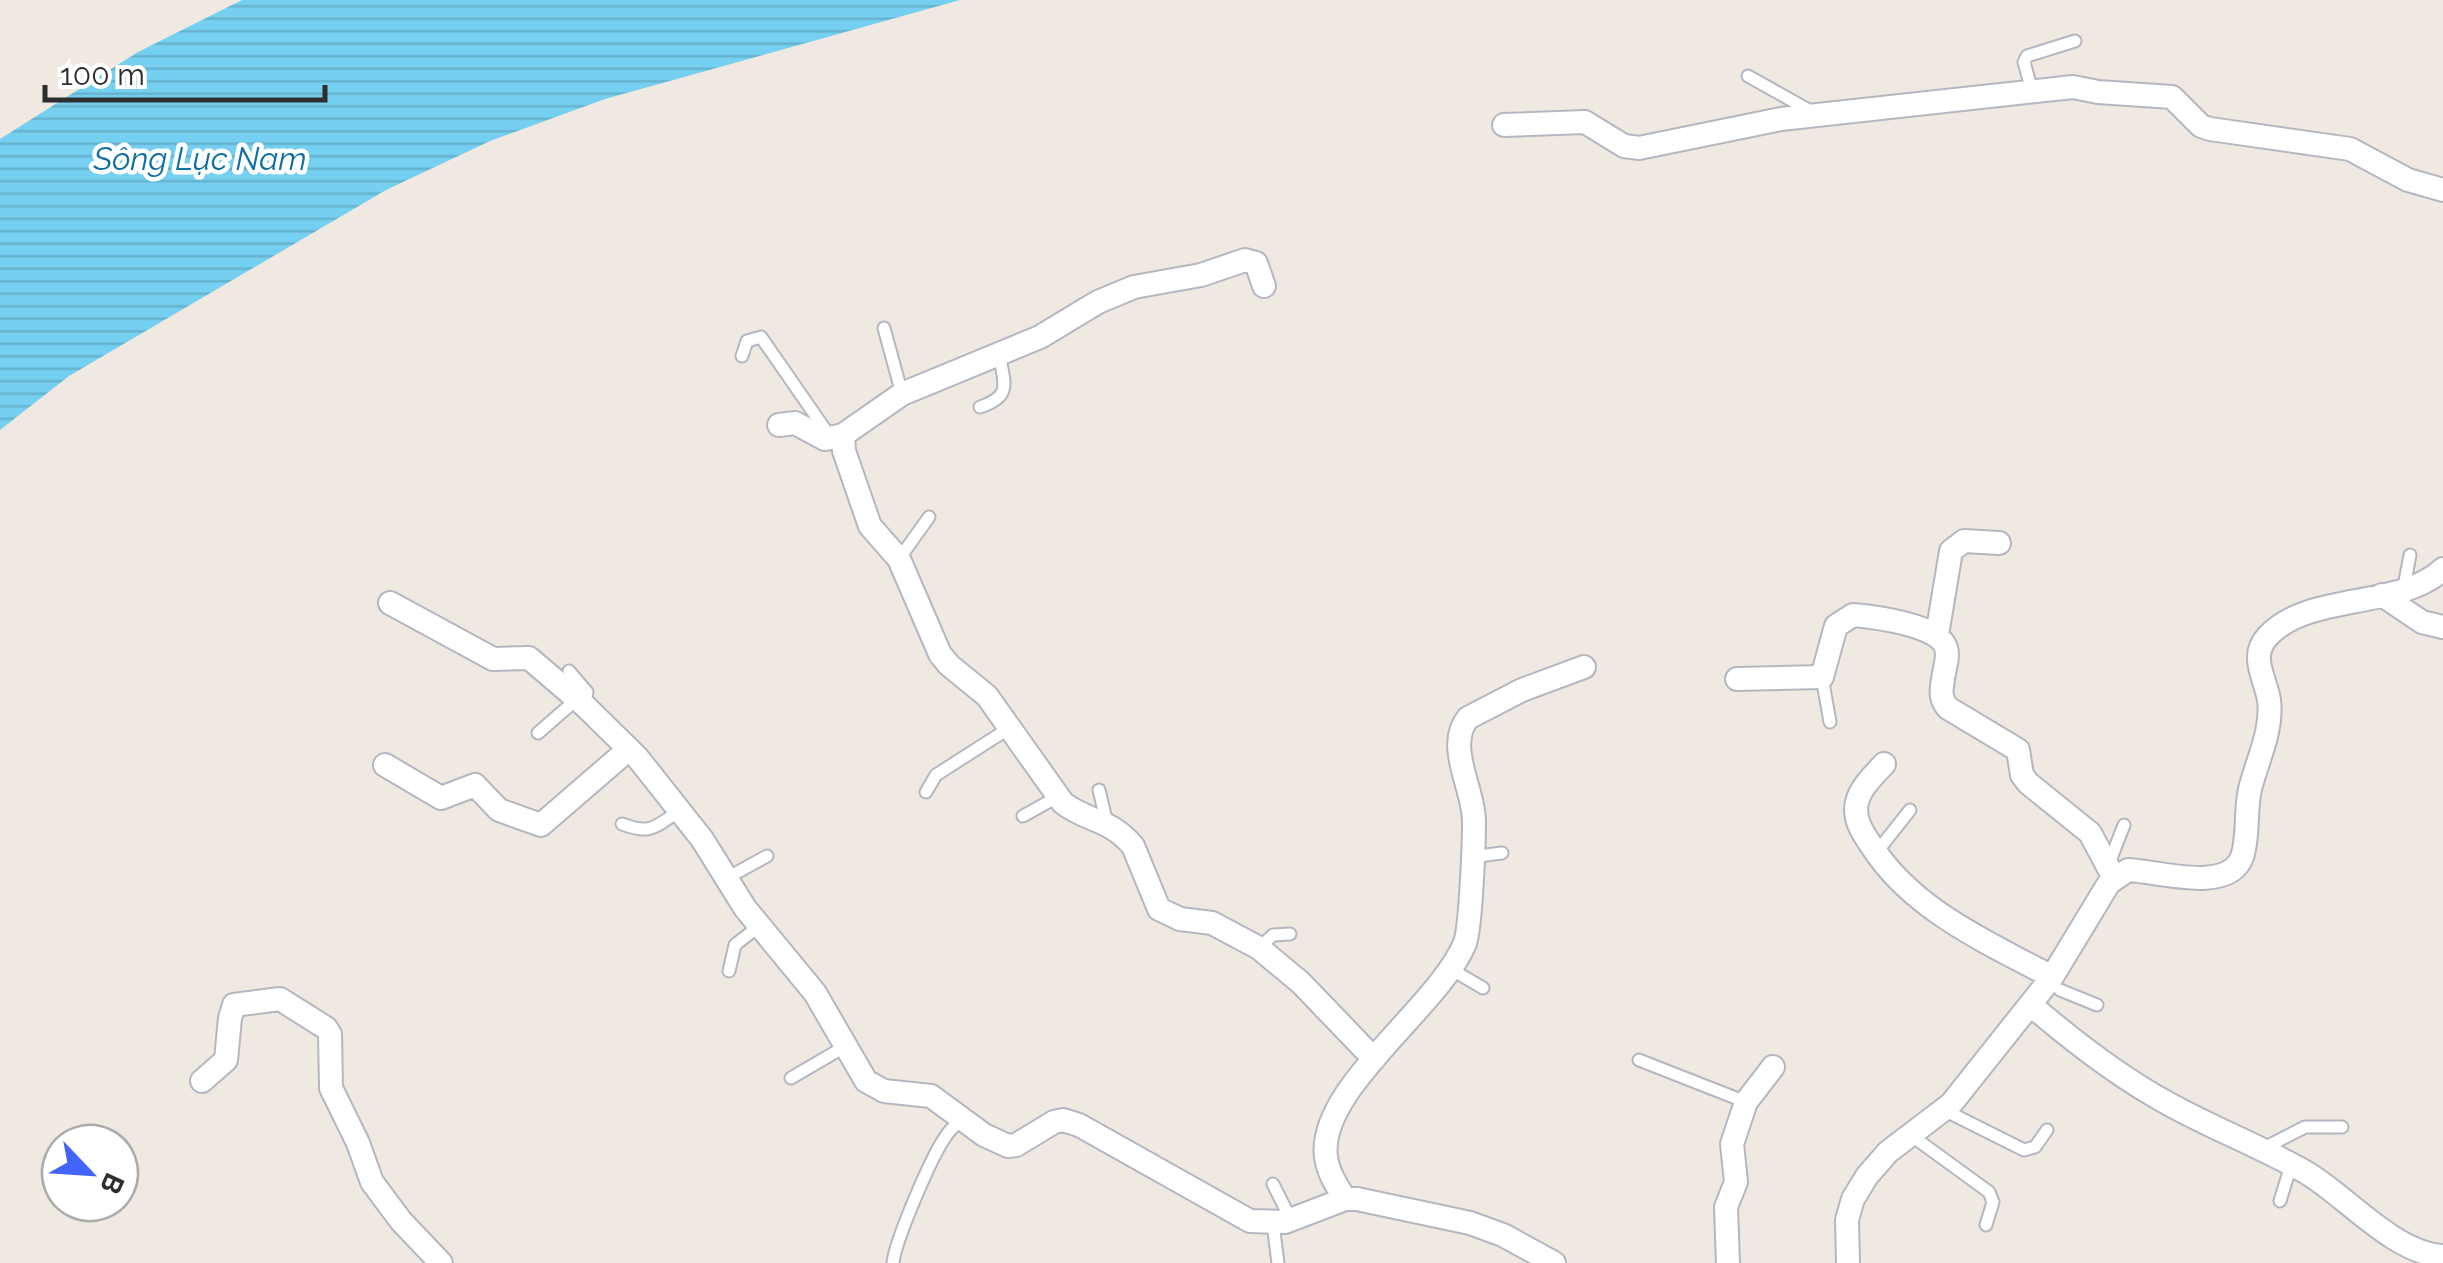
<svg xmlns="http://www.w3.org/2000/svg" width="2443" height="1263" font-family="Raleway,sans-serif">
  <defs>
    <pattern id="water-rules" width="6" height="5" patternUnits="userSpaceOnUse" patternTransform="scale(2.5)"><rect width="6" height="5" fill="#75cff0"/><path d="M0 2.5h6" fill="none" stroke="#66b2ce"/></pattern>
  </defs>
  <rect width="100%" height="100%" fill="#efe9e1"/>
  <path fill="url(#water-rules)" d="M 242,0 L 960,0 L 605,99 L 490,141 L 386,190 L 69,376 L 0,430 L 0,139 L 138,52 Z"/>
  <g fill="none" stroke-linecap="round" stroke-linejoin="round">
    <g stroke="#b4b7c1" stroke-width="15">
      <path id="service" d="M 1748,76 L 1814,113
        M 2032,91 L 2024,62 L 2027,56 L 2075,41
        M 884,328 L 902,394
        M 742,356 L 747,341 L 761,337 L 831,438
        M 980,407 C 1013,396 1004,383 999,353
        M 899,559 L 929,517
        M 2403,592 L 2410,555
        M 569,671 L 587,692 L 584,705
        M 1822,677 L 1830,722
        M 538,733 L 577,699
        M 1099,790 L 1107,823
        M 926,792 L 936,775 L 1011,727
        M 1023,816 L 1059,796
        M 622,824 C 651,835 655,827 679,811
        M 1876,853 L 1910,810
        M 1471,857 L 1502,853
        M 2108,866 L 2124,825
        M 727,878 L 767,856
        M 1259,948 L 1273,935 L 1290,934
        M 1449,968 L 1483,988
        M 729,971 L 735,945 L 759,926
        M 2060,990 L 2097,1005
        M 1639,1060 L 1746,1102
        M 791,1078 L 844,1047
        M 1944,1110 L 2024,1150 L 2035,1147 L 2047,1130
        M 1912,1136 L 1989,1192 L 1993,1202 L 1986,1225
        M 2262,1149 L 2305,1127 L 2342,1127
        M 1273,1184 L 1291,1220
        M 2280,1201 L 2291,1165
        M 1273,1224 L 1278,1263
        M 893,1263 C 895,1241 932,1155 946,1136 C 950,1129 957,1124 963,1119"/>
    </g>
    <g stroke="#b4b7c1" stroke-width="26">
      <path id="minor" d="M 1504,125 L 1585,122 L 1624,146 L 1639,148 L 1781,119 L 2073,87 L 2098,92 L 2172,97 L 2201,126 L 2210,129 L 2350,149 L 2408,180 L 2443,190
        M 779,425 L 795,423 L 825,439 L 843,435 L 902,394 L 1040,337 L 1098,302 L 1134,287 L 1201,275 L 1245,260 L 1256,263 L 1264,286
        M 843,435 L 844,451 L 870,526 L 899,559 L 940,654 L 949,665 L 987,696 L 1063,803 C 1088,822 1109,818 1133,846 L 1159,909 L 1180,919 L 1212,923 L 1259,948 L 1301,983 L 1374,1059
        M 2382,595 L 2422,622 L 2443,627
        M 390,603 L 493,659 L 529,658 L 584,705 L 637,757 L 702,839 L 745,908 L 815,993 L 866,1081 L 884,1091 L 931,1096 L 984,1135 L 1008,1146 L 1016,1145 L 1054,1122 L 1063,1120 L 1079,1125 L 1250,1221 L 1285,1222 L 1345,1199 L 1357,1199 L 1470,1223 L 1503,1235 L 1554,1263
        M 1937,635 L 1951,551 L 1964,541 L 1999,543
        M 1737,679 L 1822,677 L 1836,626 L 1853,615 C 1875,617 1940,625 1946,648 C 1949,657 1944,670 1943,679 C 1941,691 1940,699 1948,708 L 2018,750 L 2022,775 L 2028,783 L 2090,833 L 2114,878
        M 1884,764 C 1874,775 1861,787 1857,802 C 1853,818 1862,832 1871,845 C 1912,910 1987,942 2052,977
        M 385,765 L 441,798 L 475,785 L 499,810 L 541,825 L 629,749
        M 2031,1005 C 2074,1042 2119,1077 2169,1104 C 2214,1129 2262,1147 2307,1173 C 2347,1197 2395,1254 2443,1256
        M 202,1081 L 226,1060 L 230,1018 L 234,1005 L 280,999 L 326,1028 L 330,1034 L 331,1088 L 358,1143 L 372,1182 L 401,1221 L 441,1263
        M 1345,1199 C 1337,1186 1328,1173 1326,1157 C 1317,1089 1439,1007 1465,943 C 1471,926 1474,842 1474,821 C 1474,789 1445,746 1468,718 L 1522,690 L 1584,667
        M 1728,1263 L 1726,1207 L 1736,1182 L 1732,1144 L 1746,1102 L 1773,1067
        M 1848,1263 L 1847,1220 L 1853,1199 L 1867,1176 L 1888,1152 L 1951,1104 L 2052,977 L 2109,883 L 2128,870 C 2157,871 2228,894 2242,857 C 2249,837 2245,810 2250,789 C 2257,761 2273,730 2269,700 C 2265,677 2249,656 2268,636 C 2309,592 2399,610 2443,569"/>
    </g>
    <use href="#service" stroke="#fff" stroke-width="11"/>
    <use href="#minor" stroke="#fff" stroke-width="22"/>
  </g>
  <g text-anchor="middle" dominant-baseline="central" stroke-width="9" stroke-linejoin="round" paint-order="stroke">
    <g font-size="32" font-style="italic" fill="#0d6fa3" stroke="#fff">
      <text x="200" y="158">Sông Lục Nam</text>
    </g>
  </g>
  <g transform="translate(90 1173) rotate(115)"><circle r="48" fill="#ffffff" stroke="#ababab" stroke-width="2.5"/>
  <path d="M0-8L18 38L0 25L-18 38Z" fill="#4264fb"/>
  <text y="-15" font-size="28" font-weight="bold" text-anchor="middle" fill="#2e2e2e">B</text>
  </g>
  <path d="M45 85v15h280v-15" fill="none" stroke="#2e2e2e" stroke-width="5"/>
  <text x="60" y="85" font-size="30" fill="#2e2e2e" stroke="#ffffff" stroke-width="8" paint-order="stroke">100 m</text>
</svg>
